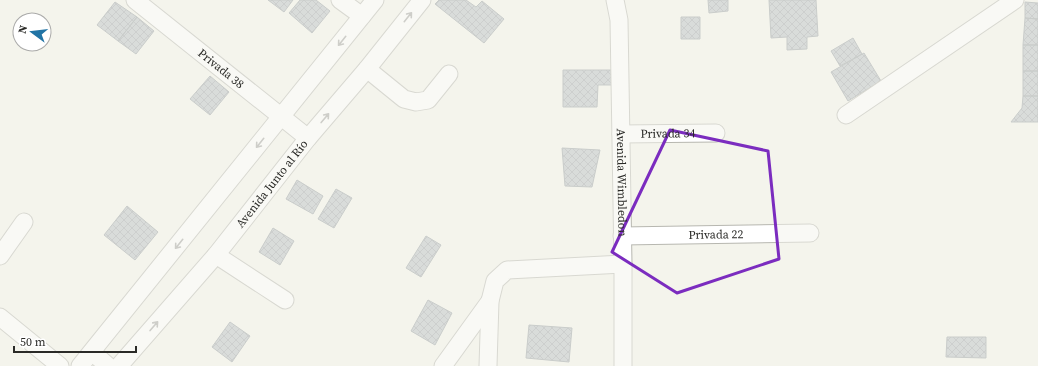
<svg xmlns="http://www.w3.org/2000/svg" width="1038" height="366" font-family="'Source Serif 4',serif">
  <defs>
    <pattern id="building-cross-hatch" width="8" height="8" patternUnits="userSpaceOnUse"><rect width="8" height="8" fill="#b8bec3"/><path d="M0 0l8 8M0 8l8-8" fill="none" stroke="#9ea3a8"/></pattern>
  </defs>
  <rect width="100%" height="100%" fill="#f4f4ec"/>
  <path fill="url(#building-cross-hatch)" stroke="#969da1" d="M 268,0 L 293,0 L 284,12 Z
    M 300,0 L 316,0 L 330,11 L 312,33 L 289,13 Z
    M 439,0 L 466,0 L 476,7 L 482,1 L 504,19 L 484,43 L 435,4 Z
    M 708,0 L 728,0 L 728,11 L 709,13 Z
    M 769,0 L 816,0 L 818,36 L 807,37 L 807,49 L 787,50 L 787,37 L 771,38 Z
    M 115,2 L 137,17 L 118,41 L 97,25 Z
    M 1025,2 L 1038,3 L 1038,19 L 1025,18 Z
    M 137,17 L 154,31 L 136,54 L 118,41 Z
    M 681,17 L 700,17 L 700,39 L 681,39 Z
    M 1025,18 L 1038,19 L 1038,45 L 1023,45 Z
    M 853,38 L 862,54 L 840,66 L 831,51 Z
    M 1023,45 L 1038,45 L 1038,71 L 1023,71 Z
    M 864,53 L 881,81 L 848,101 L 831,72 Z
    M 563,70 L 614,70 L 614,85 L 598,85 L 597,107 L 563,107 Z
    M 1023,71 L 1038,71 L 1038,96 L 1023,96 Z
    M 210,76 L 229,92 L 210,115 L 190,99 Z
    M 1023,96 L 1038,96 L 1038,122 L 1011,122 L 1022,108 Z
    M 562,148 L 600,150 L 592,187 L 565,186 Z
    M 297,180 L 323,196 L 313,214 L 286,199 Z
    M 336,189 L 352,198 L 334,228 L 318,219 Z
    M 127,206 L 158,232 L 135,260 L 104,235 Z
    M 273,228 L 294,241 L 280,265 L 259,252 Z
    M 426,236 L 441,245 L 421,277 L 406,268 Z
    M 428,300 L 452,313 L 435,345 L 411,331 Z
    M 230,322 L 250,336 L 232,362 L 212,347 Z
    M 529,325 L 572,328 L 569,362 L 526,358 Z
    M 947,337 L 986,337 L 986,358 L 946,357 Z"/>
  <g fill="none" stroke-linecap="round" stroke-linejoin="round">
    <g stroke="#b7b7b0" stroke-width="19">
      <g id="minor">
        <path id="s1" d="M 135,0 L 308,138"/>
        <path d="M 340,0 L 362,16"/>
        <path id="s2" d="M 615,0 L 619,20 L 623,264 L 623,366"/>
        <path d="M 367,69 L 404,99 L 416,102 L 428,100 L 449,74"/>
        <path d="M 846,115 L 1015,0"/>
        <path id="s3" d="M 621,134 L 716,133"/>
        <path id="s4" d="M 622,236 L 810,233"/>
        <path d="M 216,255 L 285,300"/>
        <path d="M 0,256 L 24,222"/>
        <path d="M 0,317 L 60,366"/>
        <path d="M 92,352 L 108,366"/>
        <path d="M 80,366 L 375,0"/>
        <path id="s5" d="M 119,366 L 216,255 L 308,138 L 367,69 L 422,0"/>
        <path d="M 443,366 L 490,301"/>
        <path d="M 488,366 L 490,301 L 495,281 L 507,270 L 623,264"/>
      </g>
    </g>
    <use href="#minor" stroke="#fff" stroke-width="17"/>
  </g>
  <defs><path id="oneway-shaft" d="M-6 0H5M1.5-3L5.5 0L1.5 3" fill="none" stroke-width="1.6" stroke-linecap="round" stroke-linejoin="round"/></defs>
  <g stroke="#9f9f9e">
    <use href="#oneway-shaft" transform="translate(408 17) rotate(-51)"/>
    <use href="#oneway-shaft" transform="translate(342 41) rotate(129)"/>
    <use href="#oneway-shaft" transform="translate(325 118) rotate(-50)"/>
    <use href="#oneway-shaft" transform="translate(260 143) rotate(129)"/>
    <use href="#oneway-shaft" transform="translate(179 244) rotate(129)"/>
    <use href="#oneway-shaft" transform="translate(154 326) rotate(-49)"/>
  </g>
  <path d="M0 0H1038V366H0ZM 670,130 L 768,151 L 779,259 L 677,293 L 612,252 Z" fill="#f4f4ec" fill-opacity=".55" fill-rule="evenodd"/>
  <path fill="none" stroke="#7b2cbf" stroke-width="3" stroke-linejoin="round" d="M 670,130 L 768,151 L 779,259 L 677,293 L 612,252 Z"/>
  <g text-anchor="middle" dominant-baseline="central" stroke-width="3" stroke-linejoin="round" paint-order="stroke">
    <g font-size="12" fill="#2a2a27" stroke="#fff">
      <text stroke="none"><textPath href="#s1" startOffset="110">Privada 38</textPath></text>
      <text stroke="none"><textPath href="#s3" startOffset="47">Privada 34</textPath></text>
      <text stroke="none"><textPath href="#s2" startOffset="183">Avenida Wimbledon</textPath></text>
      <text stroke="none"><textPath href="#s5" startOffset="238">Avenida Junto al Río</textPath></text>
      <text stroke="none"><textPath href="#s4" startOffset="94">Privada 22</textPath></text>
    </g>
  </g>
  <g transform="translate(32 32) rotate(285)"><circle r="19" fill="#ffffff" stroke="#aaaaa9"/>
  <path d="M0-3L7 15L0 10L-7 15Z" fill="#2174a5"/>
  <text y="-6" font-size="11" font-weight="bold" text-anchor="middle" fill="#2a2a27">N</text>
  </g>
  <path d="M14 346v6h122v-6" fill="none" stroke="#2a2a27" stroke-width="2"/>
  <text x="20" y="346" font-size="12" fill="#2a2a27" stroke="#ffffff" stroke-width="3" paint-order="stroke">50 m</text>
</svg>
